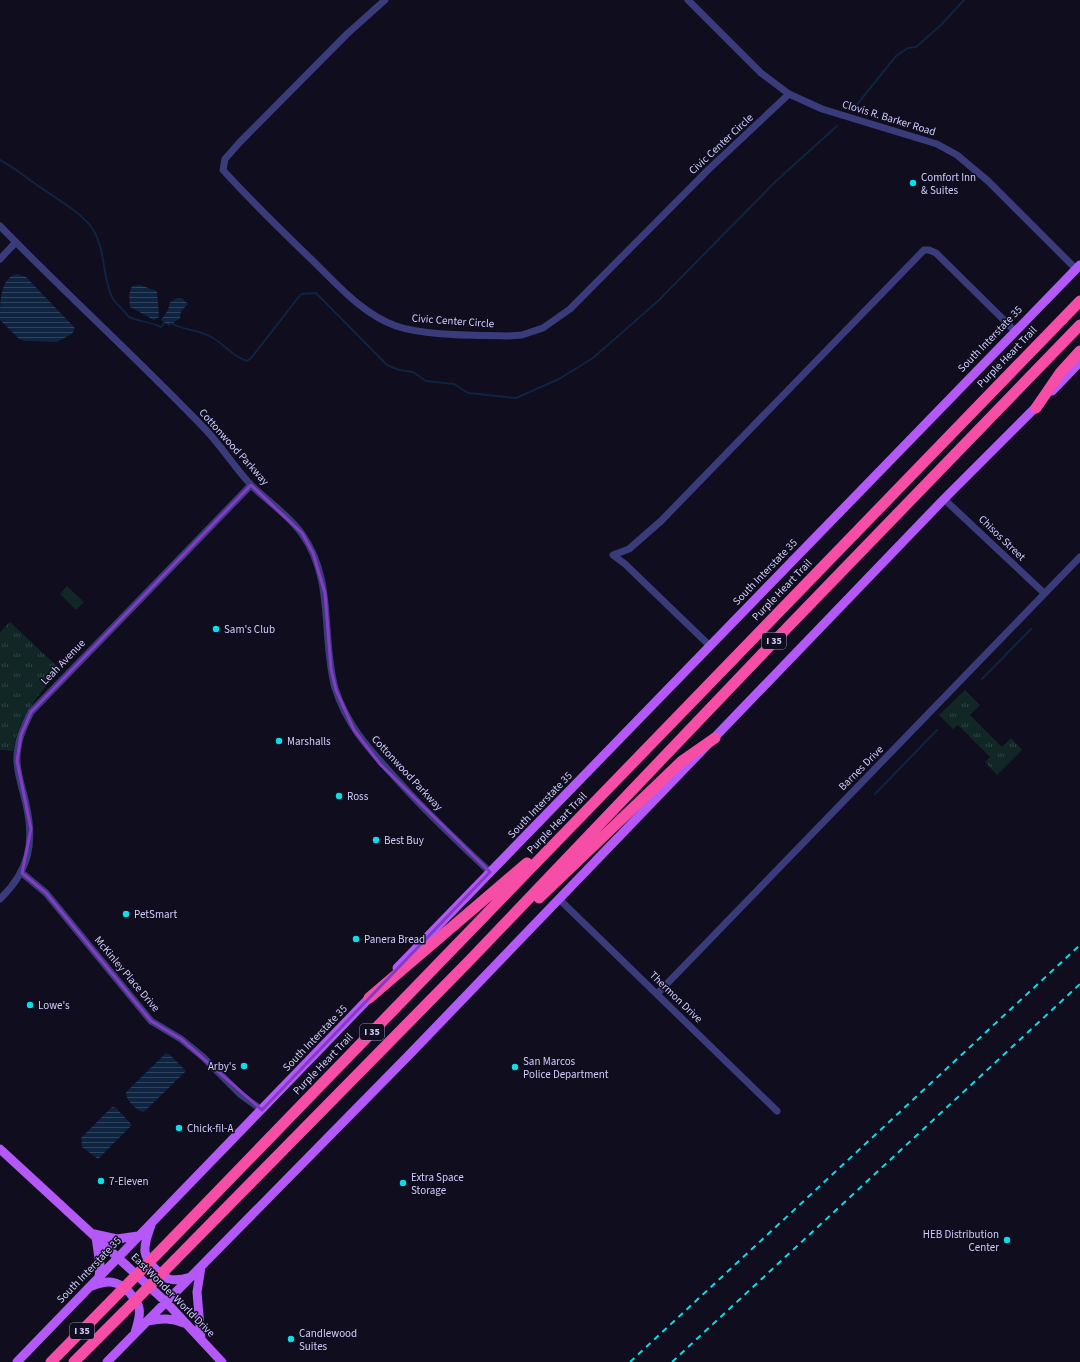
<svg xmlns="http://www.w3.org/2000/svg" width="1080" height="1362" font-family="'Source Sans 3',sans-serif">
  <defs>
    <pattern id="grass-tufts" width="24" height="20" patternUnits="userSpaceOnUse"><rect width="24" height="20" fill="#102725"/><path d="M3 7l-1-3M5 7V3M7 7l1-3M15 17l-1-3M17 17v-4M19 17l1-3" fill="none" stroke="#324546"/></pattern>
    <pattern id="water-rules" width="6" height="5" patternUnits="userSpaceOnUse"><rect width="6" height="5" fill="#0e2441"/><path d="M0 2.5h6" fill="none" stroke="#30435d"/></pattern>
  </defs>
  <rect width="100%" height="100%" fill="#0f0d1e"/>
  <path fill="url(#grass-tufts)" d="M 10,622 L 60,669 C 38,696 19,716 13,751 L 0,750 L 0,632 Z
    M 965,690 L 980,705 L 970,715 L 1002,747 L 1011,738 L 1022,750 L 997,775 L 985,762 L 990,757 L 958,725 L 953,729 L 939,715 Z"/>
  <path fill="#102725" d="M 67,586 L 84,602 L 76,610 L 60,594 Z"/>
  <path fill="url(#water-rules)" d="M 17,274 L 26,277 L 75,328 L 72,334 L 57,342 L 25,341 L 19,339 L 0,320 C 0,303 0,277 17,274 Z
    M 140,285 L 157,291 L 159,317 L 154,320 L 130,307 L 129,295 L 132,286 Z
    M 177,298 L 182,298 L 188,304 L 181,311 L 180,318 L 169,326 L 161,320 L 168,310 L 170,302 Z
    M 166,1053 L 169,1054 L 186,1071 L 146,1110 L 143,1112 C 136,1110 125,1099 126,1092 Z
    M 112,1107 L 116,1108 L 132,1125 L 98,1159 L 82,1147 L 81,1138 Z"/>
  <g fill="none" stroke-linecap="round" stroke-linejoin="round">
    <path stroke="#0e2441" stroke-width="2" d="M 855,107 L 896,56 L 908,48 L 916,47 L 941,25 L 964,0
      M 0,160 C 13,167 19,172 30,180 C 48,194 83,212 94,231 C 106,252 102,278 113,299 C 115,303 120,306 123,310 C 125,312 127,315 129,317 C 137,321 151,322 161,327 L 164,324 L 164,321
      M 171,323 C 184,331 200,329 213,338 C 225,345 233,357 247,361 L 252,357 L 301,294 L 316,293 L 387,365 L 399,370 L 413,372 L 426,381 L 454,384 L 468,393 L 516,398 L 559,379 L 593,358 L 658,301 L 776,181 L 837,126
      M 982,679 L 1031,629
      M 875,794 L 937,730"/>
    <path stroke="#3a3b7a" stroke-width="7" d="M 385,0 L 347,34 L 240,142 L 225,159 L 223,170 C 251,201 281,230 311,259 C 336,283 362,314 396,326 C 425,336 476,335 507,336 L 522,335 L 543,328 L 570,309 L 709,169 L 789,94
      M 688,0 L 761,73 L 789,94 L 822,109 L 937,144 L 957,155 L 988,181 L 1076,269
      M 0,226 C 67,295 139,360 206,430 C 222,447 235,468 251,485 C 267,501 289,515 302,534 C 335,580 321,637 335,688 C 348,729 373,753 401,784 C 429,815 459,843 490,872
      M 0,259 L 16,242
      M 944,499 L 1044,593
      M 710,646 L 625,564 L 613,555 L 629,549 L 661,521 L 924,250 L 929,250 L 936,253 L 1015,331
      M 22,873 L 46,893 L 151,1021 L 181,1039 L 203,1057 L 241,1095 L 262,1110
      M 0,899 C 29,871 35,843 26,804 C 23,790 18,777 17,762 C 16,744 23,728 31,712 L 251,485
      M 560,900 L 777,1111
      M 657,994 L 1080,557"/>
    <path stroke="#b459f7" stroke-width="9" d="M 1052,391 L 1080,362
      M 397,968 L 1080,265
      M 0,1149 L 166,1302 L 222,1362
      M 151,1225 C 148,1234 144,1243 145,1252 C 147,1262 160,1276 169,1279 C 177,1281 184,1279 191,1277
      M 94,1234 L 117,1239 L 138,1236
      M 96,1237 L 100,1265 L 99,1278
      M 92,1286 C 108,1280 117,1280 129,1292 C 133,1297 138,1302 139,1308 C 141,1316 137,1325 135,1333
      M 148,1321 C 162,1318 171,1318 184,1323
      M 201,1339 L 197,1292 L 201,1267
      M 17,1362 L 373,994
      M 107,1362 L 409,1055 L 944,499 L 1040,403"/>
    <path stroke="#f64ea6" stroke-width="11" d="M 1036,408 L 1060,373 L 1080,351
      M 539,898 L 682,761 L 715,738
      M 369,998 L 527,863
      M 163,1248 L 1080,301
      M 175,1260 L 470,960 L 787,628 L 1080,325
      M 51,1362 L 112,1300
      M 74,1362 L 124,1312"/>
    <path stroke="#0cdde9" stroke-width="2" stroke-dasharray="6 5" stroke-linecap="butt" d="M 630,1362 L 1080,945
      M 672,1362 L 1080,984"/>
    <path stroke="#f64ea6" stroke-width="11" d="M 112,1300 L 163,1248
      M 124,1312 L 175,1260"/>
  </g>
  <path fill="none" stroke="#843cc5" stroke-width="3" stroke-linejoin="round" d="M 251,485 L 302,533 L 313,553 L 325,593 L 331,669 L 336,690 L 354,730 L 380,764 L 490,872 L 262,1110 L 181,1039 L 151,1021 L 46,893 L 22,873 L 31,829 L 17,761 L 21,735 L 31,712 Z"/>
  <g fill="#0cdde9" stroke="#0f0d1e" stroke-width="1.5">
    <circle cx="913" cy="183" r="4"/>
    <circle cx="216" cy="629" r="4"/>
    <circle cx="279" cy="741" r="4"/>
    <circle cx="339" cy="796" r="4"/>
    <circle cx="376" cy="840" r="4"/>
    <circle cx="126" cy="914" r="4"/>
    <circle cx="356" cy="939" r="4"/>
    <circle cx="30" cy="1005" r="4"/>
    <circle cx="244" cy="1066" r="4"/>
    <circle cx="515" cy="1067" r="4"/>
    <circle cx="179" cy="1128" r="4"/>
    <circle cx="101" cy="1181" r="4"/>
    <circle cx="403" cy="1183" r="4"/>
    <circle cx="1007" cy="1240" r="4"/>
    <circle cx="291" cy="1339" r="4"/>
  </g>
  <g text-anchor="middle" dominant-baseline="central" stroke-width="3" stroke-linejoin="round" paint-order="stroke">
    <g fill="#0f0d1e" stroke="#9693b9" stroke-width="1">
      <rect x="762" y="633" width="24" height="16" rx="3"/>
      <rect x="360" y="1024" width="24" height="16" rx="3"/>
      <rect x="70" y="1323" width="24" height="16" rx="3"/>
    </g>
    <g font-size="10" font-weight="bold" fill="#d0ccfc">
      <text x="774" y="641">I 35</text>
      <text x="372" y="1032">I 35</text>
      <text x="82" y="1331">I 35</text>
    </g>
    <g font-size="11" fill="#d0ccfc" stroke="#0f0d1e">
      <text transform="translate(889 118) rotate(17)">Clovis R. Barker Road</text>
      <text transform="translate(721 144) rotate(-43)">Civic Center Circle</text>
      <text transform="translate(453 321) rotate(4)">Civic Center Circle</text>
      <text transform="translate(990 339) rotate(-46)">South Interstate 35</text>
      <text transform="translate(1007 357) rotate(-46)">Purple Heart Trail</text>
      <text transform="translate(234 447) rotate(48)">Cottonwood Parkway</text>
      <text transform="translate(1002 538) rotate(44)">Chisos Street</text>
      <text transform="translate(765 572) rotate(-46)">South Interstate 35</text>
      <text transform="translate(782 590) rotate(-46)">Purple Heart Trail</text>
      <text transform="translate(63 662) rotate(-46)">Leah Avenue</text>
      <text transform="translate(861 768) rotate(-45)">Barnes Drive</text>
      <text transform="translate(407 773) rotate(47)">Cottonwood Parkway</text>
      <text transform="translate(540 805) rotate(-46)">South Interstate 35</text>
      <text transform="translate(557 823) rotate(-46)">Purple Heart Trail</text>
      <text transform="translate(127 974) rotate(50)">McKinley Place Drive</text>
      <text transform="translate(676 997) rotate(44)">Thermon Drive</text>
      <text transform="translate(315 1038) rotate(-46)">South Interstate 35</text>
      <text transform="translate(323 1064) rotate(-46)">Purple Heart Trail</text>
      <text transform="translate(89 1270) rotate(-46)">South Interstate 35</text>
      <text transform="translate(173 1295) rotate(45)">East Wonder World Drive</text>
    </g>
    <g font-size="11" fill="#d0ccfc" stroke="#0f0d1e" text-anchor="start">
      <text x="921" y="177">Comfort Inn<tspan x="921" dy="13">&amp; Suites</tspan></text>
      <text x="224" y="629">Sam's Club</text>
      <text x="287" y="741">Marshalls</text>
      <text x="347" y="796">Ross</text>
      <text x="384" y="840">Best Buy</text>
      <text x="134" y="914">PetSmart</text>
      <text x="364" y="939">Panera Bread</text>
      <text x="38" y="1005">Lowe's</text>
      <text x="523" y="1061">San Marcos<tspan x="523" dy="13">Police Department</tspan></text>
      <text x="236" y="1066" text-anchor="end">Arby's</text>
      <text x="187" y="1128">Chick-fil-A</text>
      <text x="411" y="1177">Extra Space<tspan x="411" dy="13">Storage</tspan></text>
      <text x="109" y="1181">7-Eleven</text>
      <text x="999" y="1234" text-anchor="end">HEB Distribution<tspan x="999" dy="13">Center</tspan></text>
      <text x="299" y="1333">Candlewood<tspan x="299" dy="13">Suites</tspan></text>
    </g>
  </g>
</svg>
